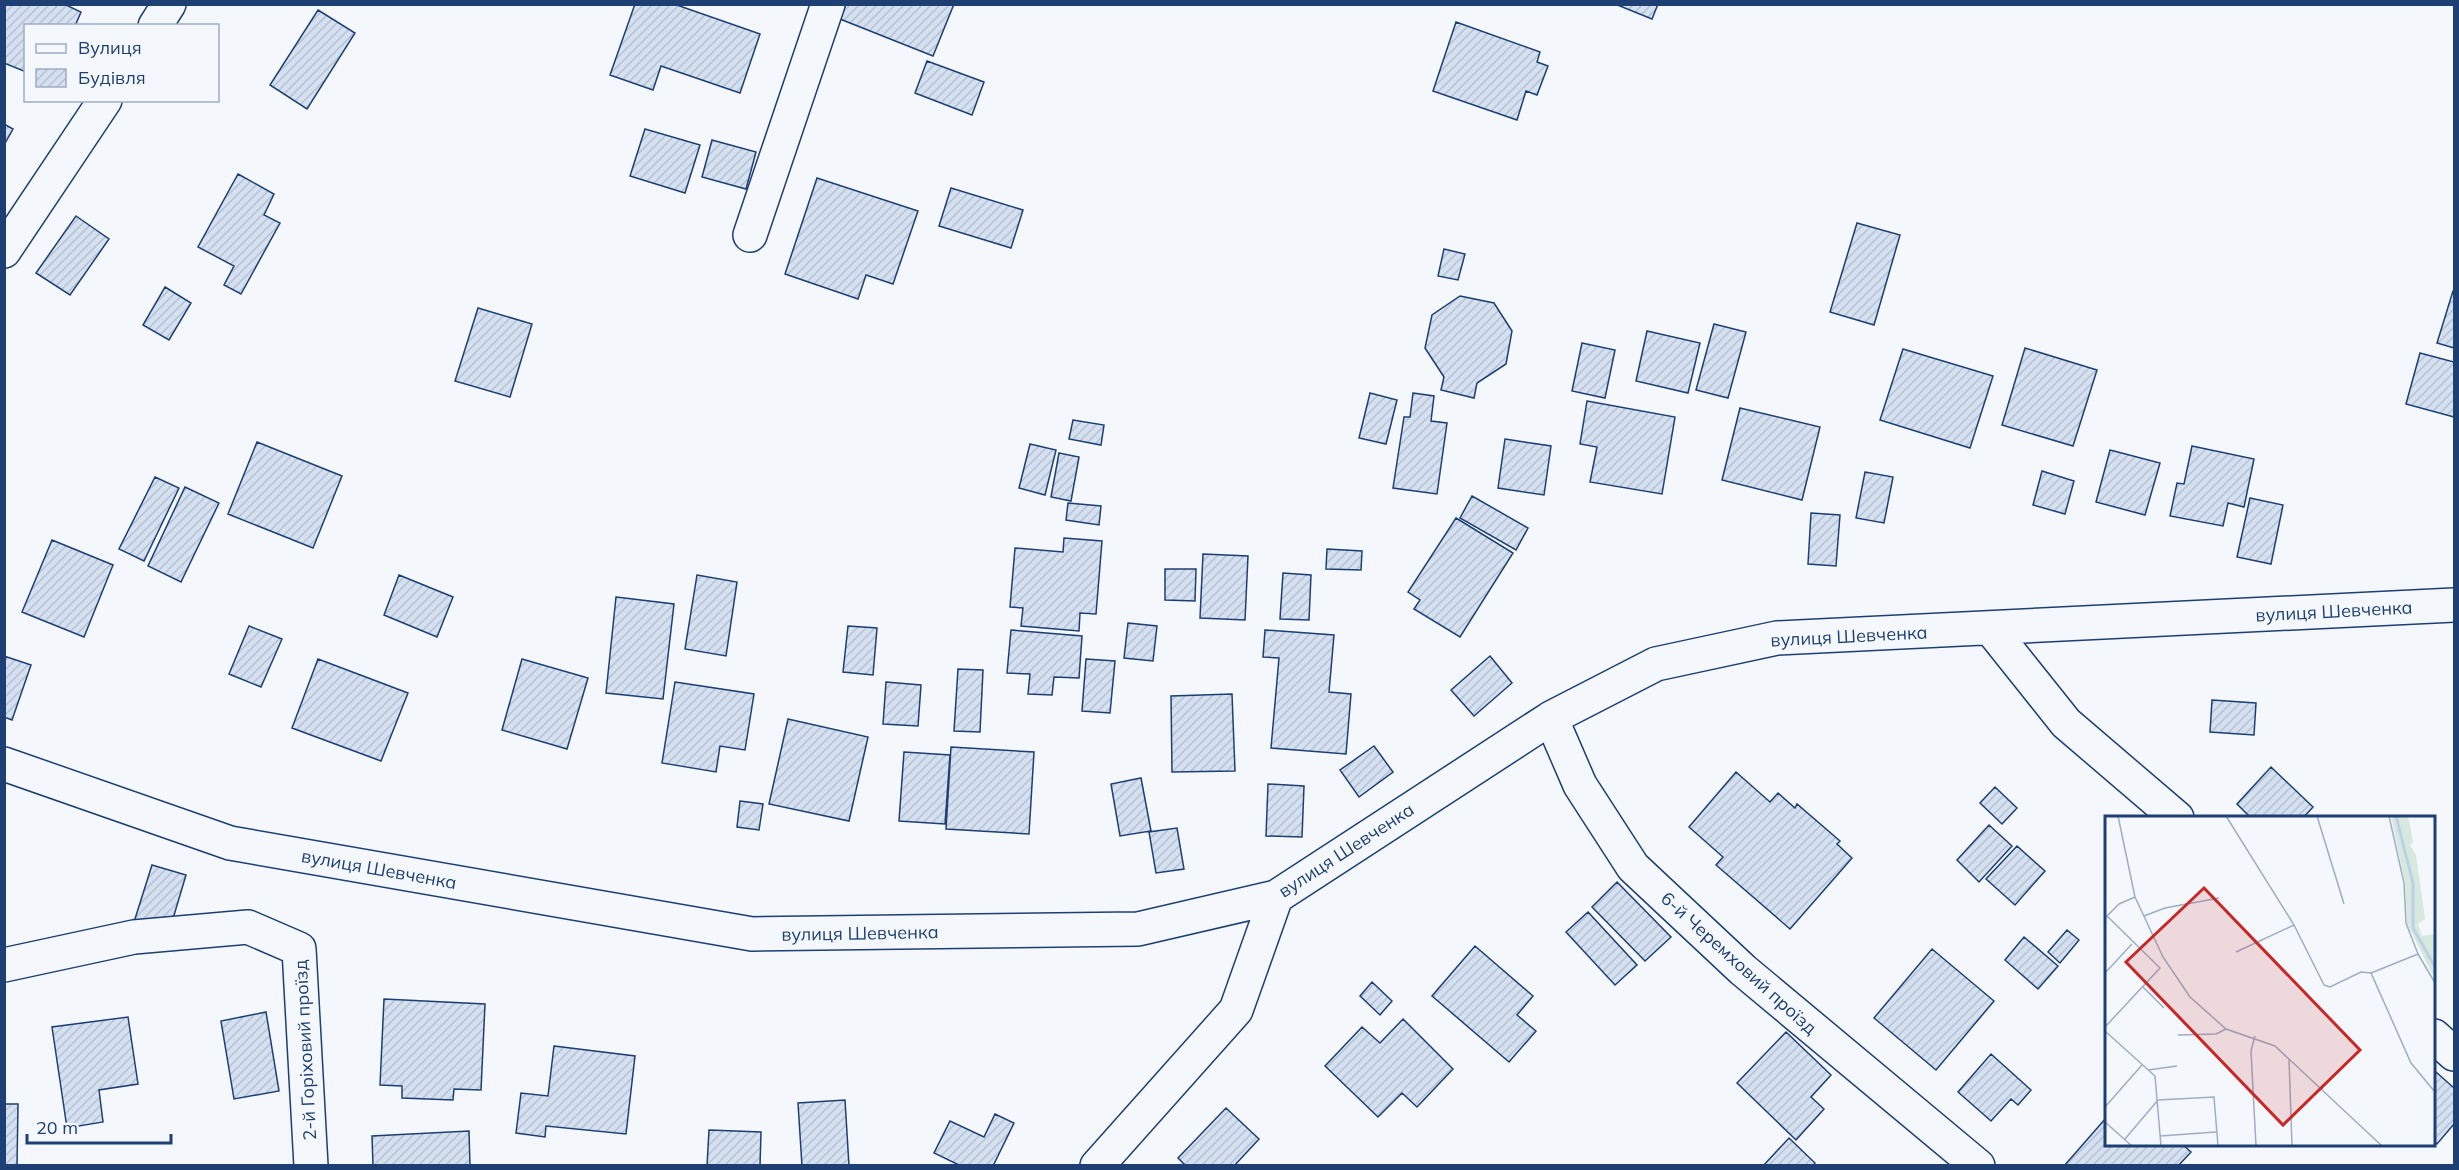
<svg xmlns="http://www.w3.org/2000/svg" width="2459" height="1170" font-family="Mulish,sans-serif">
  <defs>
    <pattern id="building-hatch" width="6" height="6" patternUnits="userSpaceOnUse" patternTransform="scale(1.5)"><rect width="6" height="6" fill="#d5e0f0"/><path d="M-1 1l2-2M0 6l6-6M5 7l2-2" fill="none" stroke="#b6c1d1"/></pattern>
  </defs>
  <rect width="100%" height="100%" fill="#f4f7fb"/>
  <path fill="url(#building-hatch)" stroke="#1d3f73" stroke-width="1.5" d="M 4,4 L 64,4 L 81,12 L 75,26 L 26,26 L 26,72 L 4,63 Z
    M 635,4 L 674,4 L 760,34 L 740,93 L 661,66 L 653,90 L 610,75 Z
    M 846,4 L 954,4 L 933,56 L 840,19 Z
    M 1615,4 L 1658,4 L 1652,19 Z
    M 318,10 L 355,33 L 307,109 L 270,85 Z
    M 1456,22 L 1540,52 L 1537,62 L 1548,66 L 1537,95 L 1526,91 L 1517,120 L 1433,91 Z
    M 927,61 L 984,82 L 972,115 L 915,93 Z
    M 4,124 L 13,129 L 4,145 Z
    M 645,129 L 700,145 L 685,193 L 630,176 Z
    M 712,140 L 756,152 L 746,189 L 702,177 Z
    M 238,174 L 274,194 L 264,215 L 280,223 L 241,294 L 224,285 L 234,266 L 198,247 Z
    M 817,178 L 918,211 L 893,284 L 866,275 L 858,299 L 785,274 Z
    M 951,188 L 1023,210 L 1011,248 L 939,226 Z
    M 76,216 L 109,239 L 70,295 L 36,273 Z
    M 1857,223 L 1900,235 L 1874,325 L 1830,312 Z
    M 1444,249 L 1465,254 L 1458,280 L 1438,276 Z
    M 165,287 L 191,303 L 169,340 L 143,325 Z
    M 2453,291 L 2454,291 L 2454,348 L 2437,343 Z
    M 1460,296 L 1494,303 L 1512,331 L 1506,364 L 1477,383 L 1474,398 L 1441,390 L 1444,377 L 1425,348 L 1432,315 Z
    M 478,308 L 532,324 L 510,397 L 455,381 Z
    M 1714,324 L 1746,332 L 1728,398 L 1696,390 Z
    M 1647,331 L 1700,343 L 1688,393 L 1636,381 Z
    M 1582,343 L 1615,350 L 1605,398 L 1572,391 Z
    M 2025,348 L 2097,370 L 2073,446 L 2002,425 Z
    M 1903,349 L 1993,376 L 1970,448 L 1880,420 Z
    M 2420,353 L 2454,362 L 2454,417 L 2406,404 Z
    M 1370,393 L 1397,400 L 1386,444 L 1359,438 Z
    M 1413,393 L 1434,396 L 1431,421 L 1447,423 L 1437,494 L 1393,488 L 1404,417 L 1410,417 Z
    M 1587,401 L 1675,417 L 1662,494 L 1590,482 L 1597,447 L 1580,444 Z
    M 1740,408 L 1820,427 L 1802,500 L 1722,480 Z
    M 1073,420 L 1104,425 L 1101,445 L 1069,439 Z
    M 1505,439 L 1551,446 L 1544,495 L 1498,488 Z
    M 257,442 L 342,476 L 313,548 L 228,514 Z
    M 1030,444 L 1056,450 L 1045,495 L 1019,488 Z
    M 2192,446 L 2254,459 L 2244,507 L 2228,503 L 2223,526 L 2170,516 L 2177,483 L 2184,484 Z
    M 2110,450 L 2160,463 L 2145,515 L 2096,502 Z
    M 1059,453 L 1079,457 L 1071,501 L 1051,497 Z
    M 2042,471 L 2074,481 L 2065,514 L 2033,505 Z
    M 1865,472 L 1893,477 L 1884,523 L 1856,518 Z
    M 155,477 L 179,488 L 144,561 L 119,549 Z
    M 185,487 L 219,503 L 181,582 L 148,566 Z
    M 1472,496 L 1528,528 L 1516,550 L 1460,518 Z
    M 2250,498 L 2283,505 L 2271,564 L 2237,557 Z
    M 1068,503 L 1101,506 L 1099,525 L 1066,520 Z
    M 1811,513 L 1840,515 L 1836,566 L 1808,564 Z
    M 1456,518 L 1513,553 L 1460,637 L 1414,609 L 1420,600 L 1408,592 Z
    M 1064,538 L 1102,541 L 1096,614 L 1080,613 L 1079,631 L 1021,626 L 1023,608 L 1010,607 L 1015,548 L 1063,552 Z
    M 52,540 L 113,565 L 84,637 L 22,612 Z
    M 1327,549 L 1362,551 L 1361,570 L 1326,569 Z
    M 1203,554 L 1248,556 L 1245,620 L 1200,618 Z
    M 1165,569 L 1196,569 L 1195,601 L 1165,600 Z
    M 1283,573 L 1311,575 L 1309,620 L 1280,619 Z
    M 399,575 L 453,597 L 437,637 L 384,615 Z
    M 697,575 L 737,582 L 726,656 L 685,649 Z
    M 616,597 L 674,604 L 663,699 L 606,693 Z
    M 1128,623 L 1157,626 L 1153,661 L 1124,658 Z
    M 249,626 L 282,639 L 261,687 L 229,674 Z
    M 848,626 L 877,628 L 873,675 L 843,672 Z
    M 1011,630 L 1082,636 L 1079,678 L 1054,677 L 1052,695 L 1028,694 L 1030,674 L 1007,673 Z
    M 1265,630 L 1334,635 L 1329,692 L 1351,694 L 1346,754 L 1271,748 L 1279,658 L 1263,657 Z
    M 4,656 L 31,665 L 12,720 L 4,717 Z
    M 1490,656 L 1512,683 L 1474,716 L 1451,690 Z
    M 318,659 L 408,693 L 381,761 L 292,728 Z
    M 522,659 L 588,678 L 567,749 L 502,730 Z
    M 1086,659 L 1115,661 L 1110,713 L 1082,711 Z
    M 958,669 L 983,670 L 980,732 L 954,731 Z
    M 675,682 L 754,694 L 745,750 L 720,746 L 716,772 L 662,763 Z
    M 886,682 L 921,685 L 918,726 L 883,724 Z
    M 1232,694 L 1235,771 L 1172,772 L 1171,696 Z
    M 2212,700 L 2256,703 L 2254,735 L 2210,732 Z
    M 788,719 L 868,737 L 849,821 L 769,804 Z
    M 1374,746 L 1393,772 L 1359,797 L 1340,770 Z
    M 951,747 L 1034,752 L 1029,834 L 946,829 Z
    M 904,752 L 950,755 L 945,824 L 899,821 Z
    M 2271,767 L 2313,807 L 2303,818 L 2251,818 L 2237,804 Z
    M 1736,772 L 1770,802 L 1778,793 L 1795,808 L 1797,804 L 1840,841 L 1837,844 L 1852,858 L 1790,929 L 1716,865 L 1723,857 L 1689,827 Z
    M 1141,778 L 1151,831 L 1120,836 L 1111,784 Z
    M 1268,784 L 1304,786 L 1302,837 L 1266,836 Z
    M 1995,787 L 2017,808 L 2002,824 L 1980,803 Z
    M 740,801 L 763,804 L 759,830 L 737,827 Z
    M 1989,825 L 2012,846 L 1979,882 L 1957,860 Z
    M 1177,828 L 1184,869 L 1156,873 L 1149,832 Z
    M 2017,846 L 2045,871 L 2015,905 L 1986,879 Z
    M 152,865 L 186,875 L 169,932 L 134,922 Z
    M 1617,882 L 1671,937 L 1645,961 L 1592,907 Z
    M 1588,912 L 1637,965 L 1615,985 L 1566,932 Z
    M 2067,930 L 2079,940 L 2060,963 L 2048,952 Z
    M 2024,937 L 2058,966 L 2038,989 L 2005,960 Z
    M 1475,946 L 1533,996 L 1517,1015 L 1536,1031 L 1509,1062 L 1432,996 Z
    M 1932,949 L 1994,1001 L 1936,1070 L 1874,1018 Z
    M 1372,982 L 1392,1001 L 1380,1015 L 1360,996 Z
    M 384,999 L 485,1004 L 481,1090 L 454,1089 L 453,1100 L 402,1098 L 402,1086 L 380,1085 Z
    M 266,1012 L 279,1091 L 234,1099 L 221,1021 Z
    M 128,1017 L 138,1084 L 99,1090 L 103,1122 L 67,1128 L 52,1027 Z
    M 1403,1019 L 1453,1069 L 1417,1107 L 1402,1093 L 1378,1117 L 1325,1066 L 1362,1027 L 1380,1043 Z
    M 1786,1032 L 1831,1075 L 1811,1097 L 1824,1109 L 1796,1140 L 1737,1083 Z
    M 554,1046 L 635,1056 L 626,1134 L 546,1126 L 545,1137 L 516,1133 L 521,1093 L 548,1096 Z
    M 1991,1054 L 2031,1090 L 2018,1105 L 2011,1099 L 1991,1121 L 1958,1092 Z
    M 2436,1072 L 2454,1088 L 2454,1124 L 2437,1144 L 2434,1141 L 2434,1076 Z
    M 845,1100 L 849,1166 L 802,1166 L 798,1103 Z
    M 4,1104 L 18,1104 L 17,1166 L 4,1166 Z
    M 1226,1108 L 1259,1139 L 1234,1166 L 1186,1166 L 1178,1158 Z
    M 995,1114 L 1014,1123 L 993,1166 L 961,1166 L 934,1153 L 950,1121 L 984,1137 Z
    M 2106,1118 L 2106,1144 L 2182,1144 L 2191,1152 L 2178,1166 L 2064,1166 Z
    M 709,1130 L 761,1132 L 760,1166 L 707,1166 Z
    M 469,1131 L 470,1166 L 373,1166 L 372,1136 Z
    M 1789,1138 L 1815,1163 L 1813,1166 L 1763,1166 Z"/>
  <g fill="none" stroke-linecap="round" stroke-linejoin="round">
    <g stroke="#1d3f73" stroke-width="36">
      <path id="minor" d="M 155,26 L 169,4
        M 750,235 L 828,4
        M 4,251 L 105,100
        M 1991,629 L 2066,723 L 2177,818
        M 1551,718 L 1580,785 L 1633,867 L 1743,970 L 1978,1166
        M 4,764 L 230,843 L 752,934 L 1138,929 L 1276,897 L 1551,718 L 1656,664 L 1777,638 L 2454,605
        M 4,965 L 134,937 L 248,927 L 299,949 L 311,1166
        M 2434,1036 L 2454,1054
        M 1097,1166 L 1236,1010 L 1276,897"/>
    </g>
    <use href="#minor" stroke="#f4f7fb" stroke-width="33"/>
  </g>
  <g text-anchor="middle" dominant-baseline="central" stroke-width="4.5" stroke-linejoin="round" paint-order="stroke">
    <g font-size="18" fill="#1d3f73" stroke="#f4f7fb">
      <text transform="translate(2334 611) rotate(-3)">вулиця Шевченка</text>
      <text transform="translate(1849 636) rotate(-3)">вулиця Шевченка</text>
      <text transform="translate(1346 850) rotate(-33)">вулиця Шевченка</text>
      <text transform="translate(379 869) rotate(10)">вулиця Шевченка</text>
      <text transform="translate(860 933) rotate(-1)">вулиця Шевченка</text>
      <text transform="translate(1739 963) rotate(42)">6-й Черемховий проїзд</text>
      <text transform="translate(305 1050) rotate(-93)">2-й Горіховий проїзд</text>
    </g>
  </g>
  <g transform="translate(2105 816)">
    <rect width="330" height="330" fill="#f4f7fb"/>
    <path d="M 286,0 L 303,0 L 308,26 L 305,29 L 311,39 L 320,103 L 313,108 L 317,120 L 328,118 L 330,124 L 330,164 L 302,107 L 300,67 Z" fill="#d7e8df"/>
    <path fill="none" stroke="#bed0e5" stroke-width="3" d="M 291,0 L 308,67 L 308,112 L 330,151"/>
    <path fill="none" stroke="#9eadc5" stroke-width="1.5" d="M 13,0 L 30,81 L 58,141 L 85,181 L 121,213 L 170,230 L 277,330M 121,0 L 189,109 L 219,169 L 225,171 L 256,156 L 266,157 L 306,247 L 330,276M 212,0 L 239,88M 39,100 L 60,92 L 114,82M 0,102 L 14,88 L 30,81M 131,136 L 189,109M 313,138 L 330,167M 0,157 L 27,128M 266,157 L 313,138 L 301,107 L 299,67 L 284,0M 38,171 L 59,192M 0,211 L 55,152 L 2,100M 0,215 L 50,260 L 56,330M 73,219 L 111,218 L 121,213M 150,220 L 146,235 L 151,330M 184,243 L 187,330M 43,254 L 72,250M 0,291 L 37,249M 0,306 L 27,330M 55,320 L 111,316M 20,323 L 53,284 L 109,281 L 113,330"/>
    <path fill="#c62828" fill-opacity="0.15" stroke="#c62828" stroke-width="3" d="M 99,72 L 255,234 L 178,309 L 21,146 Z"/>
    <rect width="330" height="330" fill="none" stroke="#1d3f73" stroke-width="3"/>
  </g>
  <rect width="2459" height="1170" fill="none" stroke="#1d3f73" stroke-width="12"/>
  <rect x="24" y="24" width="195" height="78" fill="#f4f7fb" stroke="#9eadc5" stroke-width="1.5"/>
  <rect x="36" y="44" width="30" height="9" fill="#f4f7fb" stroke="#9eadc5" stroke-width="1.5"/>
  <text x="78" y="54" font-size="18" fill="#1d3f73">Вулиця</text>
  <rect x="36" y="69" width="30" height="18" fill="url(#building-hatch)" stroke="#9eadc5" stroke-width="1.5"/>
  <text x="78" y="84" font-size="18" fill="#1d3f73">Будівля</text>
  <path d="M27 1134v9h144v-9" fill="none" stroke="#1d3f73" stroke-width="3"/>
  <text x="36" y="1134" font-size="18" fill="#1d3f73" stroke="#f4f7fb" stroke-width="4.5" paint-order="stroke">20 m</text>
</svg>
